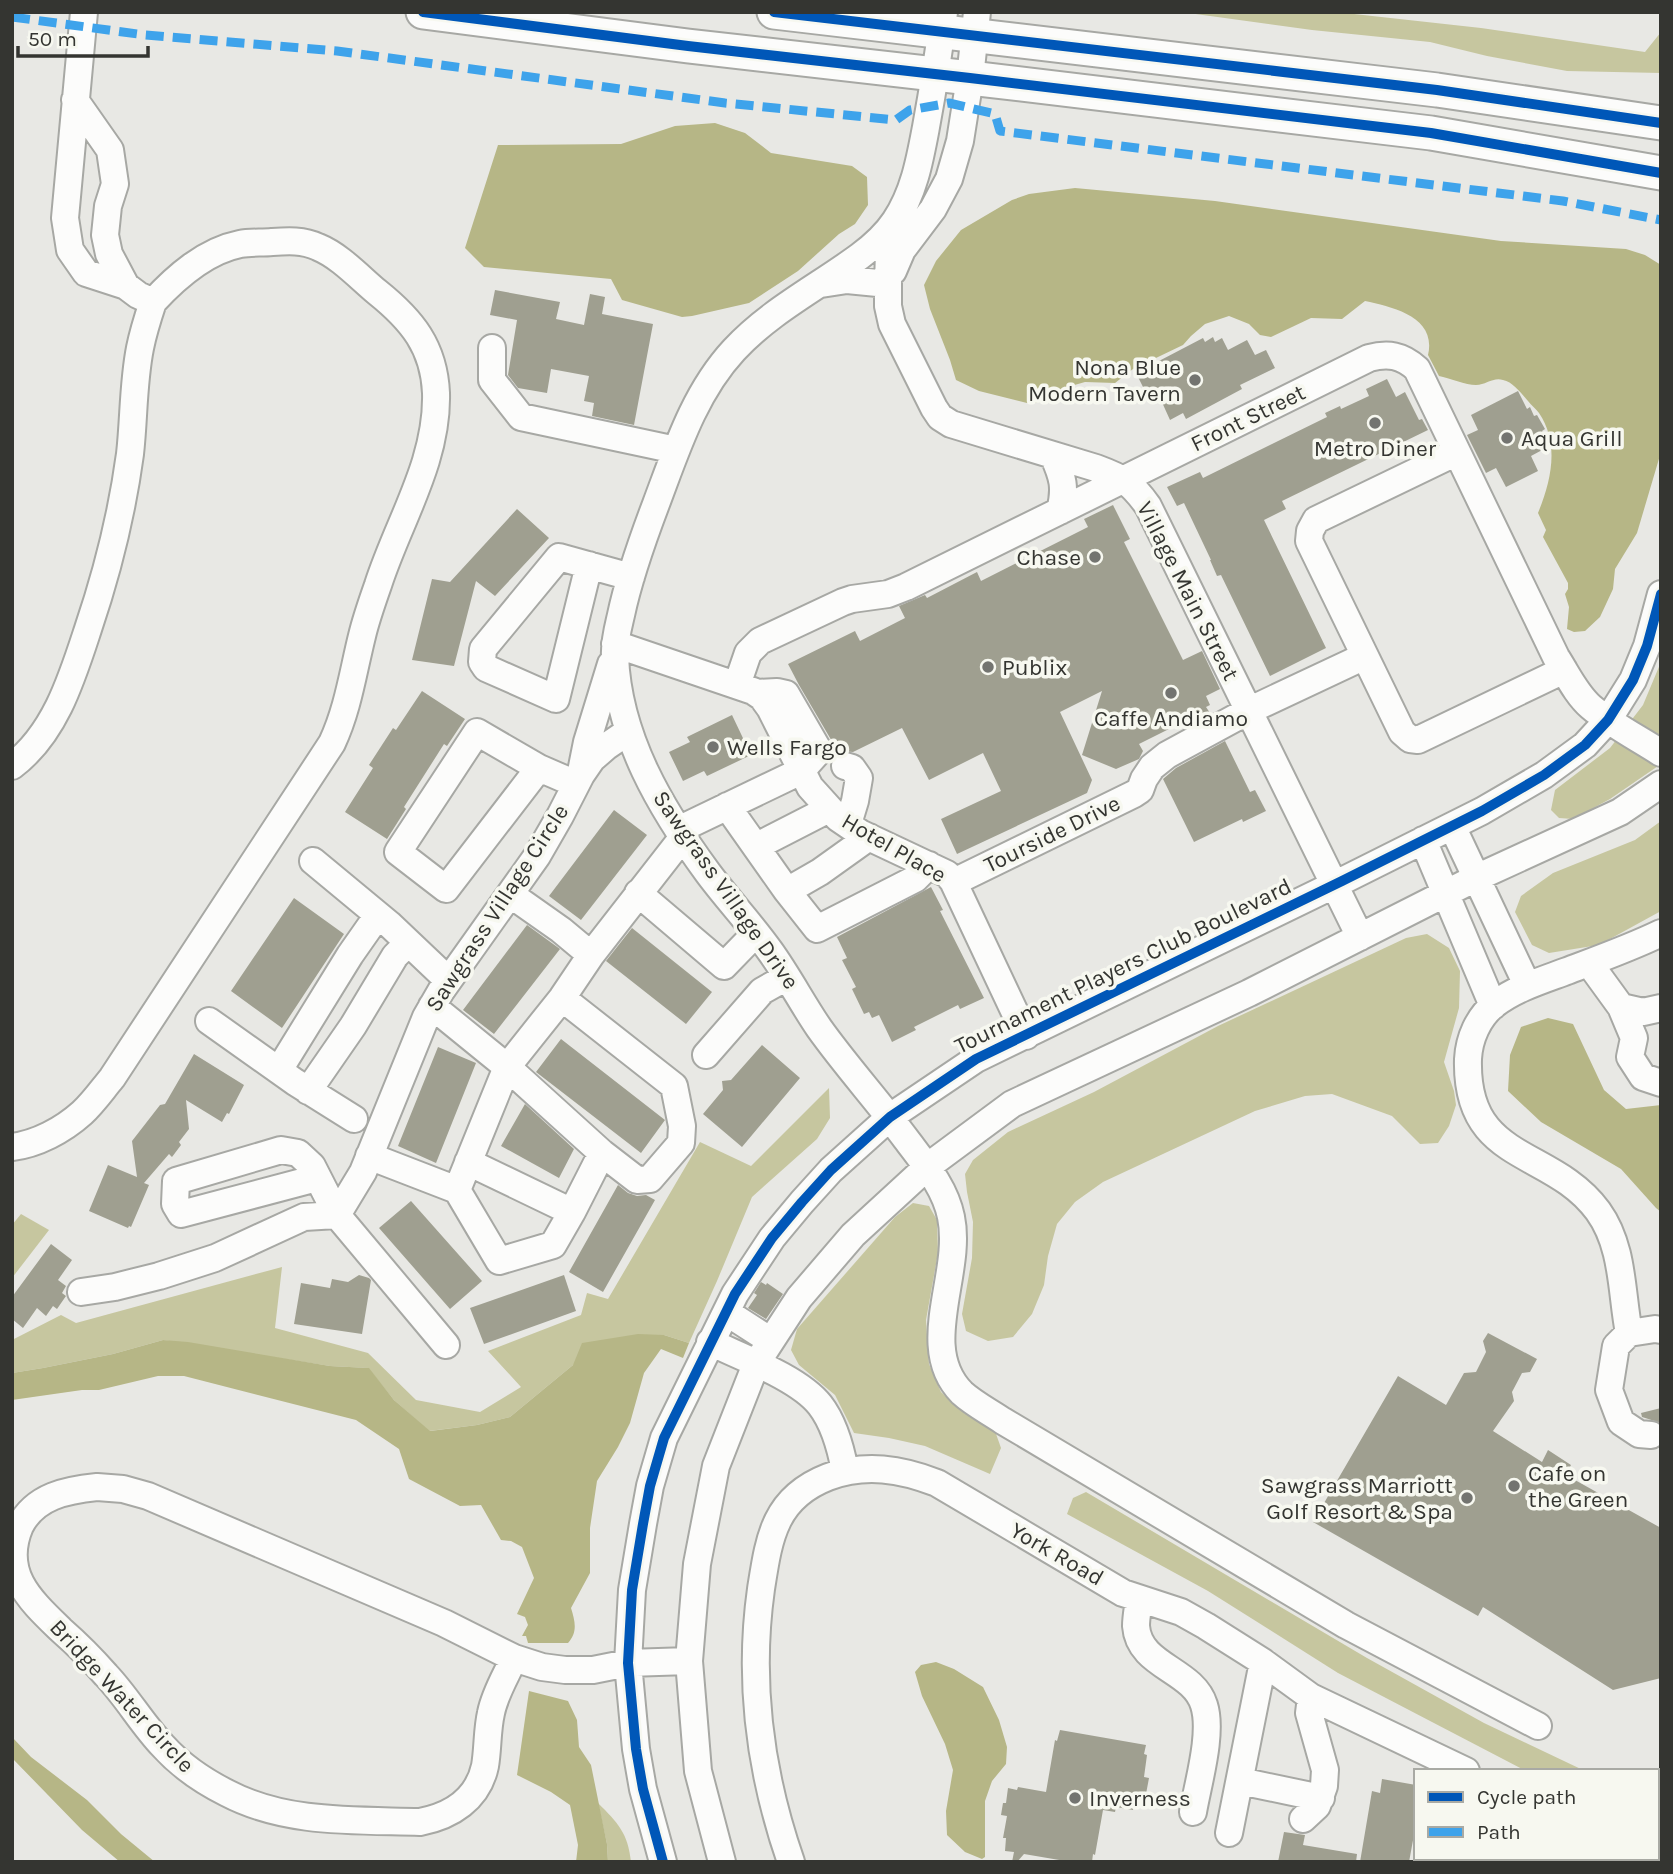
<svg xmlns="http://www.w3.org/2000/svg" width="1673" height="1874" font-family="Karla,sans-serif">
  <rect width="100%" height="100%" fill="#e8e8e4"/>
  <path fill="#c6c69f" d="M 1181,12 L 1336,12 L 1481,28 L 1645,52 L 1661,32 L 1661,73 L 1567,71 L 1487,56 L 1430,42 L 1312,30 Z
    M 1661,662 L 1661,764 L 1610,799 L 1573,819 L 1559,818 L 1551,810 L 1555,790 L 1610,748 L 1643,705 Z
    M 1661,821 L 1661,911 L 1599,945 L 1549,953 L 1532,945 L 1515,912 L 1521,896 L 1553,873 L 1635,840 Z
    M 1427,934 L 1449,948 L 1460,971 L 1459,1008 L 1444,1062 L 1454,1091 L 1456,1105 L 1449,1126 L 1438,1143 L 1420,1144 L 1392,1116 L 1332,1094 L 1305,1096 L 1255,1111 L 1103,1182 L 1075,1202 L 1057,1224 L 1048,1256 L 1044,1285 L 1032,1314 L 1013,1337 L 988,1341 L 966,1331 L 962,1314 L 972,1258 L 973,1222 L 967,1192 L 965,1174 L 973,1160 L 1008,1132 L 1094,1092 L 1218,1026 L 1406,938 Z
    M 829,1088 L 830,1118 L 817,1139 L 752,1197 L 717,1281 L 689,1343 L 664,1335 L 573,1365 L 510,1417 L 477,1425 L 429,1431 L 394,1400 L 368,1368 L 330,1366 L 163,1340 L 113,1354 L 43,1368 L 12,1373 L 12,1340 L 61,1315 L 76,1323 L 282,1267 L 275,1328 L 368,1353 L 416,1400 L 480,1412 L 521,1387 L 488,1351 L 581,1315 L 587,1293 L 608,1299 L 700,1142 L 751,1166 Z
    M 913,1203 L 929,1206 L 937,1220 L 938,1253 L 926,1320 L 929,1364 L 941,1392 L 964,1413 L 995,1431 L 1001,1448 L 990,1474 L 925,1446 L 889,1438 L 854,1433 L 835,1395 L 799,1365 L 791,1350 L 797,1329 L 895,1217 Z
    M 21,1214 L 49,1230 L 12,1278 L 12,1225 Z
    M 1086,1492 L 1367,1658 L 1484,1723 L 1585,1771 L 1526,1771 L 1338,1673 L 1208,1591 L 1067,1514 L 1073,1498 Z
    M 598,1803 C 618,1823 628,1833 631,1862 L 608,1862 L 607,1844 Z"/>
  <path fill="#b6b686" d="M 715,123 L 745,133 L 771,153 L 852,166 L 867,177 L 868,205 L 855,224 L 839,234 L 798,271 L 749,303 L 692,316 L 682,317 L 622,300 L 611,279 L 484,267 L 465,248 L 498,145 L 621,144 L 675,126 Z
    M 1075,188 L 1215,201 L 1501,241 L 1626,249 L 1645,255 L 1661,265 L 1661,452 L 1637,533 L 1615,569 L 1613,589 L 1600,617 L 1585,631 L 1574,632 L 1567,629 L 1569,607 L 1565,594 L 1568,589 L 1568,583 L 1543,537 L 1546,530 L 1538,513 C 1551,481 1560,444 1539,413 C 1536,409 1531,405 1528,401 C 1521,393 1513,382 1503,380 C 1493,377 1486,385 1476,385 C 1466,385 1449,378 1439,376 L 1428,355 C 1437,317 1393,307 1365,301 L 1342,319 L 1311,318 L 1271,337 L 1260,335 L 1249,324 L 1229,316 L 1205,324 L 1191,336 L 1183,345 L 1133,369 L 1115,383 L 1085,382 L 1071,386 L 1053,401 L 1027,403 L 979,391 L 956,380 L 950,360 L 930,309 L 924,285 L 936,261 L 961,230 L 1012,200 L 1029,194 Z
    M 1548,1018 L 1573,1024 L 1604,1090 L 1626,1109 L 1661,1105 L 1661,1212 L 1656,1208 L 1621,1169 L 1541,1122 L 1508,1091 L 1510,1055 L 1521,1027 Z
    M 638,1334 L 664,1335 L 689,1343 L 683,1358 L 661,1349 L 644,1373 L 630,1423 L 618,1447 L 597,1481 L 590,1528 L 590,1573 L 571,1608 C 575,1621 578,1632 568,1643 L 528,1643 L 526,1636 L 522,1636 L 528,1625 L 525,1617 L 517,1614 L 534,1578 L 522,1547 L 511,1541 L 501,1540 L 481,1505 L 460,1506 L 409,1479 L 399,1449 L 356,1420 L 184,1376 L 158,1376 L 99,1390 L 82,1390 L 12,1400 L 12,1373 L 43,1368 L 113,1354 L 163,1340 L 188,1342 L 330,1366 L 369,1368 L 394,1400 L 430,1431 L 477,1425 L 510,1417 L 573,1365 L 582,1343 Z
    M 936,1662 L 954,1669 L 983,1687 L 999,1720 L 1007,1747 L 1006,1764 L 992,1781 L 985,1801 L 985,1857 L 982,1859 L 965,1852 L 947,1835 L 946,1811 L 953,1770 L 945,1744 L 922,1696 L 915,1672 L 921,1665 Z
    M 529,1691 L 568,1701 L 577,1720 L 579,1747 L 591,1765 L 607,1844 L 608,1862 L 576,1862 L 578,1845 L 570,1805 L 551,1792 L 517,1775 Z
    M 12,1737 L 31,1757 L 87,1800 L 121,1834 L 155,1862 L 120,1862 L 82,1830 L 12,1758 Z"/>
  <path fill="#9f9f90" d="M 495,290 L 560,302 L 556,319 L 584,325 L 590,294 L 605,297 L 602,314 L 653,324 L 634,425 L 592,416 L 594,403 L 584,401 L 589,376 L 551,369 L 547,393 L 518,388 L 508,375 L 517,320 L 490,315 Z
    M 1213,337 L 1215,342 L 1222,338 L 1228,350 L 1247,340 L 1255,355 L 1266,350 L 1275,368 L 1240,385 L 1242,389 L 1186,419 L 1183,413 L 1170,420 L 1156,389 L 1146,393 L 1136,373 L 1203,338 L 1205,342 Z
    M 1387,379 L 1396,397 L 1405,392 L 1419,420 L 1422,419 L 1428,430 L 1282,501 L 1286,509 L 1264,520 L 1326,648 L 1270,676 L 1221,575 L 1217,576 L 1210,560 L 1211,560 L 1184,503 L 1177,506 L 1167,487 L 1200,472 L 1203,478 L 1272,444 L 1327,417 L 1325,413 L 1340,406 L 1341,409 L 1369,396 L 1366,389 Z
    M 1518,391 L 1527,409 L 1530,407 L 1534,416 L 1537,415 L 1545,429 L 1542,431 L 1547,440 L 1541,443 L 1544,449 L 1531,456 L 1538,471 L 1506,487 L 1496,468 L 1486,473 L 1467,435 L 1478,430 L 1471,415 Z
    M 1113,505 L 1130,539 L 1124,542 L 1183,660 L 1202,651 L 1220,689 L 1206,696 L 1210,705 L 1206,707 L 1210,713 L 1191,723 L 1189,719 L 1139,744 L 1143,751 L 1139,759 L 1116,769 L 1082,755 L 1102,691 L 1060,712 L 1092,780 L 1087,793 L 957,854 L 941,819 L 1001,791 L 983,753 L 929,780 L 902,728 L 853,752 L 842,751 L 834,755 L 833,743 L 799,685 L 788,664 L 855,631 L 860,641 L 905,618 L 899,606 L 925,595 L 927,598 L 977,572 L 981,581 L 1088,527 L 1084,519 Z
    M 517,509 L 549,538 L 495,596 L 476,581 L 454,666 L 412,660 L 432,579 L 450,582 Z
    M 422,691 L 465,719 L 447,746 L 444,744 L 404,807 L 406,809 L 387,839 L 345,812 L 373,768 L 369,765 L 393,728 L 396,730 Z
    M 732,715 L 751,755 L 707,776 L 704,771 L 683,781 L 669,752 L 690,742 L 687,737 Z
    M 1225,741 L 1250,792 L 1255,790 L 1266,811 L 1243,822 L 1242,819 L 1194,842 L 1163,779 L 1176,768 Z
    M 614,810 L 647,835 L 581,920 L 549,896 Z
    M 931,887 L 943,910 L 940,911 L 984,998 L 960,1009 L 958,1005 L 914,1027 L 916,1030 L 892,1042 L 879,1015 L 872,1018 L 869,1012 L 864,1014 L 852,989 L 856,987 L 842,960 L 847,958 L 837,937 Z
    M 294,898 L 344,934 L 282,1028 L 231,991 Z
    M 527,925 L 560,949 L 494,1034 L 463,1010 Z
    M 632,928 L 712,992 L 686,1024 L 606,961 Z
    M 561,1039 L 665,1120 L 641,1153 L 536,1072 Z
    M 762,1045 L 800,1078 L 742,1147 L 703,1114 L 723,1090 L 722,1081 L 731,1080 Z
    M 438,1047 L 476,1063 L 436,1163 L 398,1146 Z
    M 194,1054 L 244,1085 L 229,1114 L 227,1113 L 222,1122 L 186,1100 L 189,1129 L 179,1142 L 181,1145 L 172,1157 L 169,1154 L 144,1183 L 149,1185 L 131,1227 L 129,1226 L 128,1228 L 89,1211 L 108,1165 L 137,1177 L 132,1141 L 160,1105 L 165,1104 Z
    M 525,1104 L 574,1149 L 559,1178 L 501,1146 Z
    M 618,1185 L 628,1193 L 637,1196 L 646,1195 L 655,1200 L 603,1292 L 569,1272 Z
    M 411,1201 L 482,1281 L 450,1309 L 379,1228 Z
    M 51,1244 L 72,1260 L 58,1280 L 66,1286 L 62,1293 L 66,1296 L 57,1309 L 53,1306 L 46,1316 L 37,1308 L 23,1328 L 12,1319 L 12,1297 Z
    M 359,1275 L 369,1278 L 371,1280 L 362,1334 L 294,1324 L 301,1283 L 330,1288 L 332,1279 L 348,1282 Z
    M 564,1275 L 576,1311 L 484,1344 L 470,1308 Z
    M 761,1282 L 766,1285 L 767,1283 L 783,1294 L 766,1319 L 748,1308 L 757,1295 L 754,1293 Z
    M 1488,1333 L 1537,1359 L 1530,1372 L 1522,1373 L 1512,1392 L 1514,1401 L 1493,1431 L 1542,1462 L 1548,1450 L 1571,1465 L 1566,1475 L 1661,1528 L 1661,1678 L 1613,1690 L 1483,1607 L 1478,1616 L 1313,1522 L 1398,1376 L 1446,1405 L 1464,1373 L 1476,1372 L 1486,1352 L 1483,1341 Z
    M 1661,1408 L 1661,1423 L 1642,1417 L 1641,1413 Z
    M 1060,1730 L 1146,1745 L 1144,1754 L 1147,1755 L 1144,1777 L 1149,1778 L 1146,1794 L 1144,1793 L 1142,1806 L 1134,1804 L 1133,1810 L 1116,1807 L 1115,1812 L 1103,1810 L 1095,1855 L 1093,1854 L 1092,1862 L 1071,1862 L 1024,1854 L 1017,1862 L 1012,1862 L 1014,1852 L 1005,1851 L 1006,1838 L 1003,1838 L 1007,1816 L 1001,1815 L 1003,1803 L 1006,1803 L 1008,1788 L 1017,1790 L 1018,1787 L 1046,1792 L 1055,1740 L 1057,1741 Z
    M 1382,1779 L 1416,1785 L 1416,1824 L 1409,1862 L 1360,1862 L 1372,1791 L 1380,1793 Z
    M 1284,1832 L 1305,1835 L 1303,1845 L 1357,1854 L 1356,1862 L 1278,1862 Z"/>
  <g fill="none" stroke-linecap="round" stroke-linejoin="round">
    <g stroke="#a7a8a4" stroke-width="30">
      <path id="minor" d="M 944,12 C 939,51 933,89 926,127 C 920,159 914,193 895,221 C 887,233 872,247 860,256 C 818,287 770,311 734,350 C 694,393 676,451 656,504 C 642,541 629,577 621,615 C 618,628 614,642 615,656 C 618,737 661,809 708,873 C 728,900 751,924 770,951 C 788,976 802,1003 819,1028 C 846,1066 878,1101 906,1139 C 924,1163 945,1187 951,1217 C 963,1274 916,1347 962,1393 C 974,1404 990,1412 1003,1421 L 1346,1625 L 1538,1726
        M 75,100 L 110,150 L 115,184 L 108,206 L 105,235 L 109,254 L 126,286
        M 894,224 L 889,252 L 888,284 L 888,306 L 892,324 L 934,408 L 940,417 L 951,424 L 1096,468 C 1123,478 1131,482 1148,506 L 1360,937
        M 893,271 L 902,250 L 933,209 L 949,179 L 960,141 L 970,78 L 977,12
        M 821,284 L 847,280 L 888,284
        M 492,348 L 492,380 L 521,417 L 676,450
        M 1457,452 L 1316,520 L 1310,531 L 1309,541 L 1402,732 L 1410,739 L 1418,740 L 1564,670
        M 1053,455 C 1063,477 1066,488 1060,511
        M 589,565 L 556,699 L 486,668 L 482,662 L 483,649 L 559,557 L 631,577
        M 615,644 L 753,691 L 762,697 L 770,708 L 810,787 L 838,818 L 860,833 L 947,874 L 953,881 L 1026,1036
        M 737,685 L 748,653 L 760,641 L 843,602 L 852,599 L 888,594 L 906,587 L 1369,358 C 1388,353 1402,355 1417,369 L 1556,657 C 1567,674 1576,694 1591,707 C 1612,725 1638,738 1661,753
        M 12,766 C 55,734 72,678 88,629 C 107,573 122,513 130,454 C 134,419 133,383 140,348 C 143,333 148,317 153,302 L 138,295 L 126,286 L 86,273 L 70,250 L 65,218 L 84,12
        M 845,766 L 852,768 L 859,778 L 855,801 L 848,824
        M 539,768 L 446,889 L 398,852 L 477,732 L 539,768 L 576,784
        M 581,772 L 587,742 L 611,664
        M 727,806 L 787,891
        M 1452,826 L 1527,985
        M 678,830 L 801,771 L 819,751 L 786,694 L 777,692 L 756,693
        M 869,837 L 820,872 L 787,891 L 817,929 L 915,879 L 929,865
        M 1423,840 L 1493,1006
        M 757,846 L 829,809
        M 313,861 L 389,924 L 448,980
        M 954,882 L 1134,794 L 1140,790 L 1144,779 L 1152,767 L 1167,755 L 1248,711 L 1365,656
        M 638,893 L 724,966 L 756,933
        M 510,894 L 561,930 L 591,955 L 562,998 L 507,1067 L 602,1153 L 637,1180 L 650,1179 L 681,1143 L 682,1126 L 674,1086 L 562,998
        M 591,955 L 683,837
        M 1589,963 L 1621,1007 L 1643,1012 L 1661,1008
        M 1621,1007 L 1634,1038 L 1630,1057 L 1643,1077 L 1661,1083
        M 209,1021 L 295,1082 L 354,1119
        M 706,1055 L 762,991 L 787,977
        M 279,1070 L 350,955 L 378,915
        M 308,1091 L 353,1026 L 395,956 L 408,943
        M 12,1147 C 37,1144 63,1130 82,1113 C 93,1103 102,1090 112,1078 L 332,743 C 348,709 353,672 362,636 C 366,619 372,602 378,585 C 398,522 438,462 436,393 C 434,347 412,320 377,292 C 359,277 340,256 318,247 C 303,240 288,241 272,242 C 261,243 250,242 240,244 C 205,251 176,277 153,302
        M 369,1156 L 457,1190 L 507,1067 L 432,1006
        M 317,1178 L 181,1214 L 175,1204 L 176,1181 L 281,1150 L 298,1153 L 312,1166 L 337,1215 L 446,1345
        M 457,1190 L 499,1261 L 553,1245 L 572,1212 L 468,1162
        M 572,1212 L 602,1153
        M 337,1215 L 363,1172 L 426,1017 L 441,991 L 537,856 L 560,816 L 581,775 L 592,759 L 607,746 L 629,731
        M 81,1292 L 115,1287 L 159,1276 L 215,1258 L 304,1217 L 337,1215
        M 726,1312 L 771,1341
        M 1629,1333 C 1621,1292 1624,1247 1598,1211 C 1551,1147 1465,1164 1468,1059 C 1469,1039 1478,1017 1495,1004 C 1516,988 1543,980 1567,971 C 1599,959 1630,948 1661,933
        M 710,1342 C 741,1357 799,1378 820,1405 C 834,1423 841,1449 845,1471
        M 1651,1435 L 1639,1434 L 1621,1422 L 1609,1390 L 1616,1346 L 1629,1333 L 1655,1329 L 1661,1330
        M 97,1487 L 123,1489 L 148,1496 L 444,1623 L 514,1658 C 506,1676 495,1693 491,1713 C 487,1730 488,1749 485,1766 C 478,1799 451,1816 420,1822 C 355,1820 286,1824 227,1793 C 203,1781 181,1766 163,1746 C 142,1724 127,1697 106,1675 C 92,1659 77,1644 61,1630 C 30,1600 0,1573 20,1526 C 35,1496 67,1490 97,1487 Z
        M 1139,1599 C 1138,1608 1136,1617 1136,1626 C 1139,1667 1193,1669 1204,1705 C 1213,1733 1198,1783 1193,1812
        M 514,1658 L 542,1667 L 565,1670 L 593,1670 L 628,1663 L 689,1661
        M 1311,1697 L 1466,1771
        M 1240,1781 L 1321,1798
        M 1229,1833 L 1263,1662
        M 1548,1858 L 1550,1862
        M 1646,1858 L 1653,1862
        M 663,1862 L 643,1789 L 636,1749 L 628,1663 L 632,1590 L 643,1524 L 650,1486 L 664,1438 L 735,1294 L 772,1238 L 802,1202 L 831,1170 L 890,1117 L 976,1059 L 1342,881 L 1482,811 L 1544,775 L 1585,745 L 1608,720 L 1633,680 L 1647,646 L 1661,594
        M 722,1862 L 698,1771 L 689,1661 L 697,1564 L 716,1466 L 756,1364 L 799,1298 L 853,1235 L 927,1167 L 1012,1104 L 1249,993 L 1476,878 L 1620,812 L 1661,784
        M 791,1862 C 760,1773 748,1681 761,1589 C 769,1538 774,1498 828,1477 C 865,1463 901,1469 937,1483 L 1123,1593 L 1181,1612 L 1206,1626 L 1263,1662 L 1311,1697 L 1309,1713 L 1325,1770 L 1324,1786 L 1317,1806 L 1303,1819
        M 1614,1862 L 1616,1858"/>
    </g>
    <g stroke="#a7a8a4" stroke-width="37">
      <path id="major" d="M 423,12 L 688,46 L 970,78 L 1431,133 L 1661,173
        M 774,12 L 1437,90 L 1661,123"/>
    </g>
    <use href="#minor" stroke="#fcfcfb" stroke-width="26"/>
    <use href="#major" stroke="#fcfcfb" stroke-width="33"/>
    <path stroke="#3ea3eb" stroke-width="9" stroke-dasharray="18 9" stroke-linecap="butt" d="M 12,17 L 145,35 L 337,51 L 725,103 L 896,120 L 910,110 L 949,103 L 995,114 L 1000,131 L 1563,201 L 1661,220"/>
    <g stroke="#f7f8f0" stroke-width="15">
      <path id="cycleway" d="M 423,12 L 688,46 L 970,78 L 1431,133 L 1661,173
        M 774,12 L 1437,90 L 1661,123
        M 663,1862 L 643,1789 L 636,1749 L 628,1663 L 632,1590 L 643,1524 L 650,1486 L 664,1438 L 735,1294 L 772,1238 L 802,1202 L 831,1170 L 890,1117 L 976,1059 L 1342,881 L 1482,811 L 1544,775 L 1585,745 L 1608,720 L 1633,680 L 1647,646 L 1661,594"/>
    </g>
    <use href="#cycleway" stroke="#0057b8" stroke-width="10"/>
  </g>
  <g fill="#737470" stroke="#f7f8f0" stroke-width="2.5">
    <circle cx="1195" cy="380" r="7"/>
    <circle cx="1375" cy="423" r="7"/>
    <circle cx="1507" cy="438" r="7"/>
    <circle cx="1095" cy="557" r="7"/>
    <circle cx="988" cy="667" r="7"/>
    <circle cx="1171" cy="693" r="7"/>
    <circle cx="713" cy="747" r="7"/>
    <circle cx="1514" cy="1486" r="7"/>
    <circle cx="1467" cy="1498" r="7"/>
    <circle cx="1075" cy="1798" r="7"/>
  </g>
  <g text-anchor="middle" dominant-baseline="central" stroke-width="7" stroke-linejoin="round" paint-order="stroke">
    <g font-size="23" fill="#343531" stroke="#f7f8f0" text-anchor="start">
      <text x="1181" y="367" text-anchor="end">Nona Blue<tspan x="1181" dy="26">Modern Tavern</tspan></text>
      <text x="1521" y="438">Aqua Grill</text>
      <text x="1375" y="448" text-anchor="middle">Metro Diner</text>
      <text x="1081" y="557" text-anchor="end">Chase</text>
      <text x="1002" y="667">Publix</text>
      <text x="1171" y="718" text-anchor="middle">Caffe Andiamo</text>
      <text x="727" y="747">Wells Fargo</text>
      <text x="1528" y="1473">Cafe on<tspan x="1528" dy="26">the Green</tspan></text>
      <text x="1453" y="1485" text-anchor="end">Sawgrass Marriott<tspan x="1453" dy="26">Golf Resort &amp; Spa</tspan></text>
      <text x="1089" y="1798">Inverness</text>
    </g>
    <g font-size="23" fill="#343531" stroke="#f7f8f0">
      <text transform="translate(1248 418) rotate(-26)">Front Street</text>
      <text transform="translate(1188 591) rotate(63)">Village Main Street</text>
      <text transform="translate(1052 834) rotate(-26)">Tourside Drive</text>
      <text transform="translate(894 848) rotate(30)">Hotel Place</text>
      <text transform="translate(726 890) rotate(55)">Sawgrass Village Drive</text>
      <text transform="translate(497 908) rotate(-57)">Sawgrass Village Circle</text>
      <text transform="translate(1123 966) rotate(-26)">Tournament Players Club Boulevard</text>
      <text transform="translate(1057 1554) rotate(30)">York Road</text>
      <text transform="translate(122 1696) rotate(47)">Bridge Water Circle</text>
    </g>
  </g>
  <rect width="1673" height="1874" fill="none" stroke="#343531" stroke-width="28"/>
  <rect x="1414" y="1769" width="245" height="91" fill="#f7f8f0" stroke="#a9aaa4" stroke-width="2"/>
  <rect x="1428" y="1792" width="35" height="10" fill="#0057b8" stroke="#a9aaa4" stroke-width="2"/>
  <text x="1477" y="1804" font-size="21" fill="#343531">Cycle path</text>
  <rect x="1428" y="1827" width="35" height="10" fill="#3ea3eb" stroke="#a9aaa4" stroke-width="2"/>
  <text x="1477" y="1839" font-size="21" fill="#343531">Path</text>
  <path d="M18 46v10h130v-10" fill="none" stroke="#343531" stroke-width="3.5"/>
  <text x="28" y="46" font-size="21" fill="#343531" stroke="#f7f8f0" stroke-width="5" paint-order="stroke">50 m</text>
</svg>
